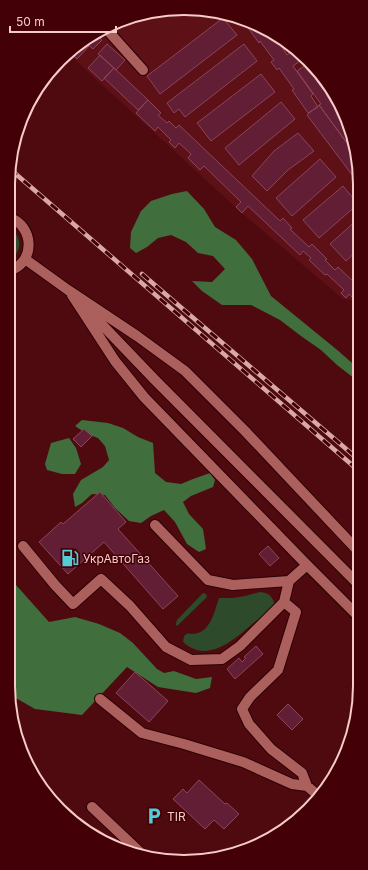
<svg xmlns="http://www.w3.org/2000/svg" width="368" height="870" font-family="Inter,sans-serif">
  <rect width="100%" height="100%" fill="#4f0a10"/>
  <path fill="#5d1016" d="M 173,8 L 241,17 L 282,38 L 323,77 L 347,116 L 358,161 L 359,303 L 356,301 L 343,299 L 242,213 L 87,71 L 70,54 L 106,26 Z"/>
  <path fill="#2d4a2a" d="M 8,227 C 23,235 23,253 8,261 Z
    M 260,592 C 268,593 271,595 274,602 C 274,604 274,606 273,608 C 270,611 260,618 256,621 C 236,638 208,665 183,642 L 184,636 L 188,633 L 190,634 C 210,635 214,613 219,598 L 233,598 L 245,596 Z
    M 203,593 L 206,594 L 207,597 L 177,626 L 176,625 L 176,623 L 177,620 Z"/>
  <path fill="#406e3c" d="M 187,191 L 204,209 L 215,227 L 236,240 L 252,259 L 271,296 L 336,349 L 359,369 L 359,382 L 337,365 L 321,350 L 301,336 L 280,320 L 251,305 L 222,305 L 202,291 L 192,281 L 212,282 L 225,269 L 213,256 L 198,253 L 186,242 L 171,235 L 158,238 L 147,247 L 136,253 L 130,248 L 131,232 L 141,211 L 151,201 L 172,194 Z
    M 82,420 L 108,423 L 123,428 L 138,437 L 153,443 L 155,473 L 166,482 L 181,484 L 193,479 L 210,473 L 215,480 L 213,487 L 191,496 L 183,502 L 189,514 L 203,529 L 206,549 L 199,552 L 187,544 L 175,522 L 164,510 L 151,516 L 141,523 L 129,521 L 115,508 L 105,495 L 92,494 L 82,503 L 75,507 L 73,494 L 81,480 L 103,467 L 109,460 L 105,446 L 98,438 L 87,434 L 75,426 Z
    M 69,438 L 76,448 L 81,464 L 75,474 L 62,474 L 47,470 L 45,464 L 51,443 Z
    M 8,576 L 49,622 L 75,617 L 99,624 L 120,633 L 133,643 L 157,669 L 164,673 L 174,671 L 196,679 L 212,677 L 210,688 L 196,693 L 158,687 L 127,667 L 82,715 L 35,709 L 9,694 L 8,686 Z"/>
  <path fill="#611e35" stroke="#8c455a" d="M 223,18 L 237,35 L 160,94 L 147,76 Z
    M 241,18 L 284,39 L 285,41 L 280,44 L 287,55 L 292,51 L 300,61 L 293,66 L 313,94 L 311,96 L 318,107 L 308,113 L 292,90 L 294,89 L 279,68 L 277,70 L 271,62 L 274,60 L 260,41 L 259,43 Z
    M 96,34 L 102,40 L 93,49 L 85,42 Z
    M 85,42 L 89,46 L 77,59 L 71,53 Z
    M 107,44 L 125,60 L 116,70 L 98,54 Z
    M 244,44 L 257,61 L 185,117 L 179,109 L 174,113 L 167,103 Z
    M 100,55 L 114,68 L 102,81 L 88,68 Z
    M 307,64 L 314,74 L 315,73 L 347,117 L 358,158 L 319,105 L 321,104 L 297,71 Z
    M 114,68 L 148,100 L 138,110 L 104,78 Z
    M 261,74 L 275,92 L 211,141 L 197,123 Z
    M 148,100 L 161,113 L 158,115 L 167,123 L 169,121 L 176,128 L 179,125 L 280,221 L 283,218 L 292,228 L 290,229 L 309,247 L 312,244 L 327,259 L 325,260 L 335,270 L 338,267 L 358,286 L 356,287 L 359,289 L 359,298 L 356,301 L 349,294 L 346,298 L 341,293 L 344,290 L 327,274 L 325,275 L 309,260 L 311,258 L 303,251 L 300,255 L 248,206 L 242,213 L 236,207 L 241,202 L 204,166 L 200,170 L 188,158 L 191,154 L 179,143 L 175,148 L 169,142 L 171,140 L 158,127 L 155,131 L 136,113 Z
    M 281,102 L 295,119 L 239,165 L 225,148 Z
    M 319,105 L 358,158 L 359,184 L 307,115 Z
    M 298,133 L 314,151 L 288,170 L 267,191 L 252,176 L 274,151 Z
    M 320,159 L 336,177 L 292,216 L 276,198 Z
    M 343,186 L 358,204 L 319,238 L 303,220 Z
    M 359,218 L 359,249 L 346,261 L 330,244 Z
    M 84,429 L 92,436 L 81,447 L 73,439 Z
    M 100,492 L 126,522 L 118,529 L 178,596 L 163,609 L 104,542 L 68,574 L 39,542 L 61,522 L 63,524 Z
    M 268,546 L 279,558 L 270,566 L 259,554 Z
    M 256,646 L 263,654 L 235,679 L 227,669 L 239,658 L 242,662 L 246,658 L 244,657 Z
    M 135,672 L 168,701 L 149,722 L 116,693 Z
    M 288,704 L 303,719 L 292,730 L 277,715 Z
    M 199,780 L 225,804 L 227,803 L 239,814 L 224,829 L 214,820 L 205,829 L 173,799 L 183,789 L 187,793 Z"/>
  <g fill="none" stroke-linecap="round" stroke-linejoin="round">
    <g stroke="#2c0002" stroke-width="12">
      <path id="minor" d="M 103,28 L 109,32 L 143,70
        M 25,259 L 68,290 L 137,336 L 185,371 L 245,431 L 360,553
        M 8,271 C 36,264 35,225 8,217
        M 72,295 L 115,361 L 144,397 L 307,565 L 360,618
        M 86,308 L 155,380 L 360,586
        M 155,525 L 208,580 L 233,585 L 289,581
        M 23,546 L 55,585 L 73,604 L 101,579 L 130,606 L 166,647 L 191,660 L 222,659 L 240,646 L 284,602 L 289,581 L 307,565
        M 284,602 L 296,612 L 278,670 L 250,697 L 242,709 L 249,724 L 271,749 L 302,773 L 307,786
        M 100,699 L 142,733 L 184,744 L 243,762 L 292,784 L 307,786 L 320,797
        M 92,807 L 145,857"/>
    </g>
    <use href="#minor" stroke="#ac605e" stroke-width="10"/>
    <g stroke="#d8a8a7" stroke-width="4.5">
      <path id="rail" d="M 10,169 L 359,471
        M 142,274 L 359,460"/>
    </g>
    <use href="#rail" stroke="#430007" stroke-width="3" stroke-dasharray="9" stroke-linecap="butt"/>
  </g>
  <defs>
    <g id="fuel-bare" transform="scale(1.38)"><path d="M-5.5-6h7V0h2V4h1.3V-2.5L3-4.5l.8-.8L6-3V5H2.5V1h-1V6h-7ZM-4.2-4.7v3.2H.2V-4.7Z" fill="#52ccd5" stroke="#430007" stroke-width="2.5" paint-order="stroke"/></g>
    <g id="parking-bare" transform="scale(1.38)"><path d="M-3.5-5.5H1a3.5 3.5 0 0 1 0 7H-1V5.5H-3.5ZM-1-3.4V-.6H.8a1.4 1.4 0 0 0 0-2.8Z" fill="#52ccd5" stroke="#430007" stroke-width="2.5" paint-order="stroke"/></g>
  </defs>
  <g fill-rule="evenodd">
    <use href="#fuel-bare" x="70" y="558"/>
    <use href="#parking-bare" x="154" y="816"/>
  </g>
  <g text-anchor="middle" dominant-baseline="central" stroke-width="3" stroke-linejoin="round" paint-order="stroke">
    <g font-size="12" fill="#f6cbc8" stroke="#430007" text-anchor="start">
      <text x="83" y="558">УкрАвтоГаз</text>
      <text x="167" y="816">TIR</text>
    </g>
  </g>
  <path d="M0 0H368V870H0ZM184 15H184A169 169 0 0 1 353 184V686A169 169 0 0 1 184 855H184A169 169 0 0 1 15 686V184A169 169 0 0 1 184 15Z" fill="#430007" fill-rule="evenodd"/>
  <path fill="none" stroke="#f6cbc8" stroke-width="2" d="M184 15H184A169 169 0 0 1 353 184V686A169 169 0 0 1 184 855H184A169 169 0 0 1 15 686V184A169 169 0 0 1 184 15Z"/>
  <path d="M10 26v6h106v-6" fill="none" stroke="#f6cbc8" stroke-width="2"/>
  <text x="16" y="26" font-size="12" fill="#f6cbc8" stroke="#430007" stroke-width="3" paint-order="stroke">50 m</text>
</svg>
